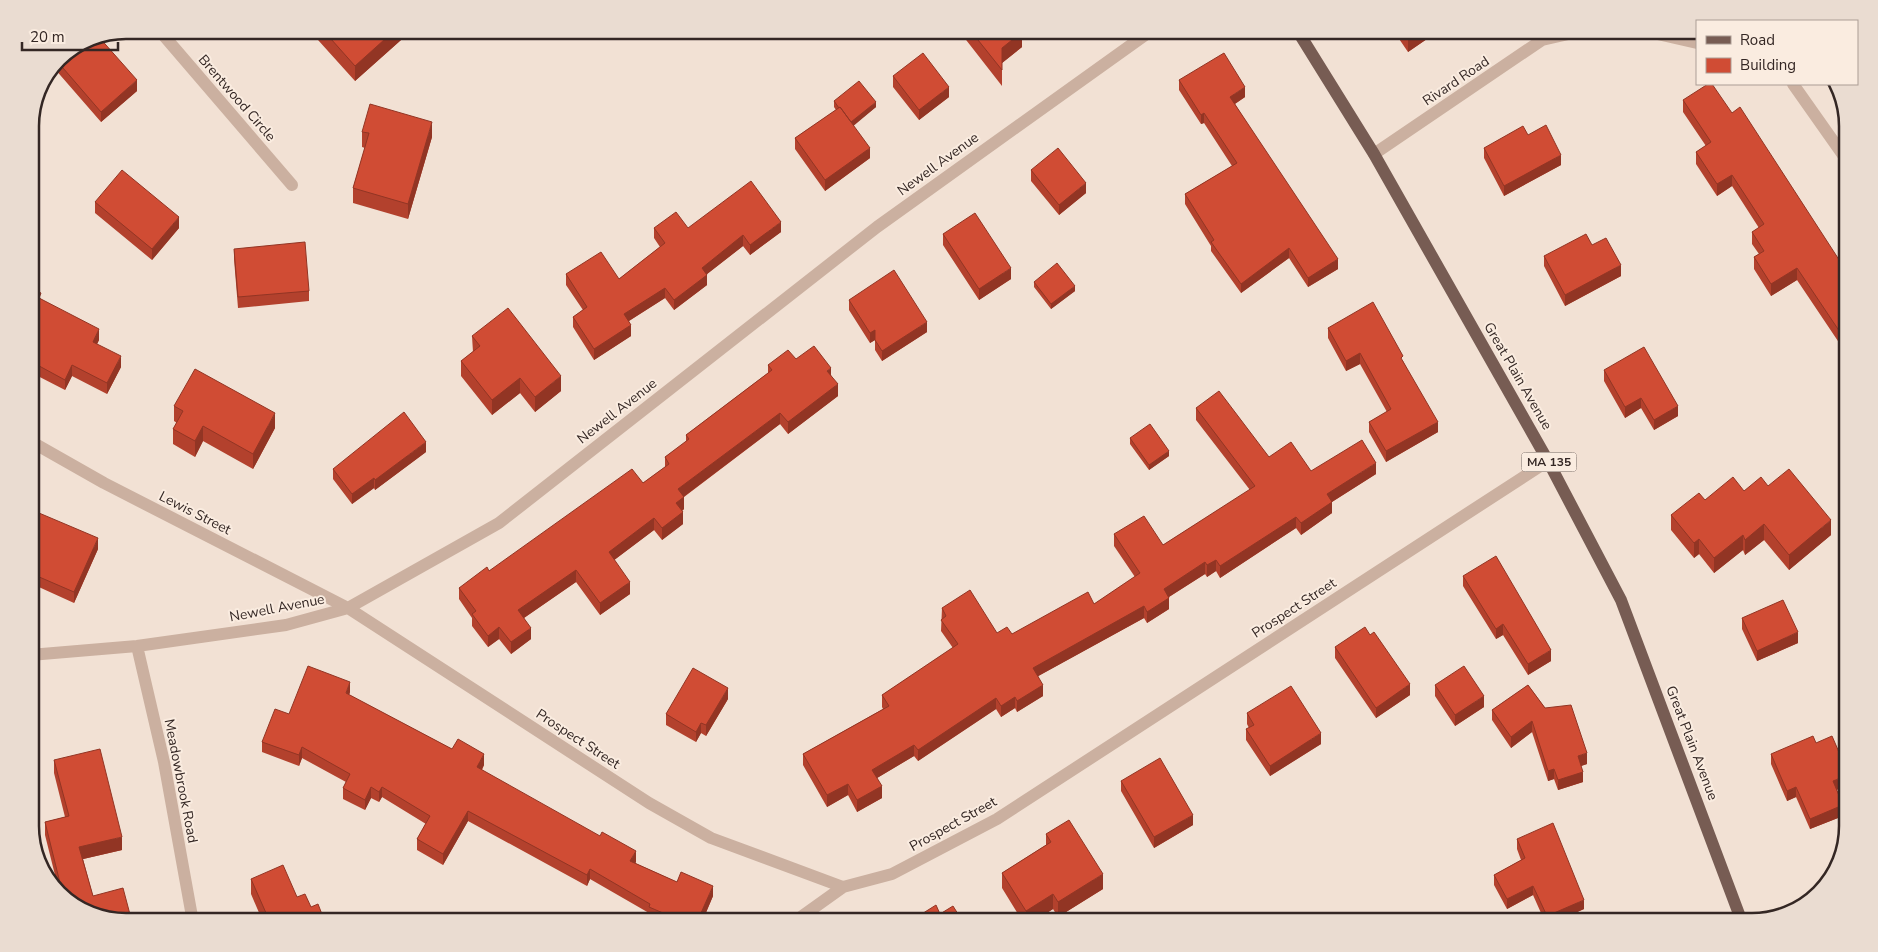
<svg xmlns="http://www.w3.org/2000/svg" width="1878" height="952" font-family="'Nunito Sans',sans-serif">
  <rect width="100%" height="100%" fill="#f2e1d4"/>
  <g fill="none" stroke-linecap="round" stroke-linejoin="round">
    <path stroke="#cbb0a0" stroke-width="12" d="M 159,30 L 292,185
      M 1640,30 L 1697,43
      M 1793,84 L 1848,162
      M 1374,154 L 1542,40 L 1586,30
      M 30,441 L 104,483 L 348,608 L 649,803 L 711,838 L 843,887 L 892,874 L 997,819 L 1548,461
      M 137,646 L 164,762 L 193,922
      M 30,655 L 137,646 L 286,625 L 348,608 L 499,523 L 877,227 L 1152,30
      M 794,922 L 843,887
      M 1748,922 L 1764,919"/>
    <path stroke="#775c53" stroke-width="12" d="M 1297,30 L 1374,154 L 1548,461 L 1621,600 L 1742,922"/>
  </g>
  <path fill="#b3412d" d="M 309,30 L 405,30 L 401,34 L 401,40 L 355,81 Z
    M 963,30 L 1031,30 L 1022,37 L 1022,47 L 1002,63 L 1002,86 L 963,36 Z
    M 1393,30 L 1440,30 L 1408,52 Z
    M 58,58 L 137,91 L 101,122 L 54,68 Z
    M 893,76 L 949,97 L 919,120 L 893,87 Z
    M 1179,80 L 1245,97 L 1235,104 L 1338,269 L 1308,287 L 1289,258 L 1241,293 L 1211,251 L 1211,246 L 1185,204 L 1185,194 L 1232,166 L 1204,123 L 1201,124 L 1179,90 Z
    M 1683,100 L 1732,113 L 1847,272 L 1848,272 L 1848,356 L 1797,280 L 1771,296 L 1754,269 L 1754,257 L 1759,254 L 1752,244 L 1752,232 L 1759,228 L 1732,186 L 1717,196 L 1696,164 L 1696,152 L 1706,146 L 1683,112 Z
    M 834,101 L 876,107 L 853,125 L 870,158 L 825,191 L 795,149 L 795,138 L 836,110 L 834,107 Z
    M 362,132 L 432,137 L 408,219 L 353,203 L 353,188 L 365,148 L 362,147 Z
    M 1528,135 L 1561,165 L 1504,196 L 1484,158 L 1484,148 Z
    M 1031,170 L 1086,193 L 1059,215 L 1031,181 Z
    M 95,202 L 179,228 L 152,260 L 95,213 Z
    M 654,228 L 688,228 L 781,232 L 750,255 L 743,246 L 707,274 L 707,285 L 674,310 L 665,298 L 629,321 L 631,336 L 594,360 L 573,327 L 573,317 L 583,310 L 566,285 L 566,274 L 619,279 L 660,247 L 654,238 Z
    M 943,234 L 1011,279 L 979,300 L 943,245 Z
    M 1592,245 L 1621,276 L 1565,306 L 1544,266 L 1544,256 Z
    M 234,249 L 309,291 L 309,301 L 238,308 L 234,259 Z
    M 1034,282 L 1075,291 L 1051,309 L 1034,287 Z
    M 30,287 L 41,299 L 99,340 L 97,344 L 121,367 L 107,394 L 72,376 L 65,390 L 30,372 Z
    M 849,300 L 927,332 L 882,361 L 875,350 L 875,340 L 870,343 L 849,310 Z
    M 1328,328 L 1403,361 L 1438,432 L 1386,462 L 1369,432 L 1369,422 L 1387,412 L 1360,364 L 1346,371 L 1328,338 Z
    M 472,336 L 561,391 L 535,412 L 520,393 L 492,415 L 461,376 L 461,361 L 473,352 Z
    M 796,359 L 831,375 L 838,396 L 788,434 L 780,424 L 684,497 L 684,509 L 682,511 L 683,524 L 662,540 L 654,530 L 614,560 L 630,594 L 600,615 L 576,582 L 524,618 L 531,639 L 511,654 L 499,639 L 488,647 L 472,626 L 472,618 L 459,599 L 459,588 L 643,483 L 665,467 L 665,457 L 686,442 L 686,435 L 768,373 L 768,365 Z
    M 1604,370 L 1678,416 L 1654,430 L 1641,408 L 1625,418 L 1604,381 Z
    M 174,406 L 275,428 L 253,469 L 203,441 L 195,457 L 173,444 L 173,429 L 177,423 L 174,421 Z
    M 1196,408 L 1269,457 L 1311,471 L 1376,474 L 1332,502 L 1332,513 L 1301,535 L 1296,528 L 1220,578 L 1216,571 L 1207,577 L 1205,574 L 1169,597 L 1169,609 L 1147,623 L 1144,618 L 1038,676 L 1043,696 L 1017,712 L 1015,708 L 1001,717 L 996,709 L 918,761 L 914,756 L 877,778 L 882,798 L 857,812 L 848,795 L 827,807 L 803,765 L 803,754 L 883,709 L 882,707 L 882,695 L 953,648 L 941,631 L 942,608 L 997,633 L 1012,634 L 1094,604 L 1135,577 L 1114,546 L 1114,534 L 1163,545 L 1250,490 L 1196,420 Z
    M 1130,438 L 1169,456 L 1149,470 L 1130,444 Z
    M 426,452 L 375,490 L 374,488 L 352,504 L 333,479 L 333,469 Z
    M 1768,486 L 1831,535 L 1789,570 L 1764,540 L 1745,555 L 1743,550 L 1714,573 L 1699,554 L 1694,558 L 1671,530 L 1671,515 L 1705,500 L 1744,491 Z
    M 30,532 L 98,549 L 74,603 L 30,583 Z
    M 1463,576 L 1551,661 L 1528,675 L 1503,635 L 1496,639 L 1463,586 Z
    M 1742,618 L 1798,643 L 1757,661 L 1742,629 Z
    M 1335,647 L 1410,695 L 1376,718 L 1335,658 Z
    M 1435,685 L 1484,707 L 1455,726 L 1435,696 Z
    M 1528,685 L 1587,764 L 1581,766 L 1583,782 L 1558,790 L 1554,779 L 1548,781 L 1532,732 L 1511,748 L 1492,720 L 1492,710 Z
    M 350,692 L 349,695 L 452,749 L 484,765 L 482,770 L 636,862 L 635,863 L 677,882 L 713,896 L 702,922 L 659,922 L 649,918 L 649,913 L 590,879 L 587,886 L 468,821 L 443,865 L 417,850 L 417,839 L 426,824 L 382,797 L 379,802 L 371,798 L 365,810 L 343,799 L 343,788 L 346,782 L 302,758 L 299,766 L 262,752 L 262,742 L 289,714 Z
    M 728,699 L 706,736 L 701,733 L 696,742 L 666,725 L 666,714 Z
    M 1247,713 L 1321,744 L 1270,776 L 1246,740 L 1246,729 L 1249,728 L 1247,724 Z
    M 1771,754 L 1848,785 L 1837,790 L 1843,816 L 1810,829 L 1796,797 L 1787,801 L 1771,764 Z
    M 54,760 L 122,850 L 83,859 L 93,896 L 58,887 L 45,835 L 45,822 L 65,817 L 54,773 Z
    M 1121,781 L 1193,825 L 1154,848 L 1121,791 Z
    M 1046,834 L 1103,889 L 1058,917 L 1053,909 L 1033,922 L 1023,922 L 1002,888 L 1002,873 L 1046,845 Z
    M 1517,839 L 1584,909 L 1555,922 L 1545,922 L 1533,895 L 1507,909 L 1494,885 L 1494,875 L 1521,860 L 1517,849 Z
    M 251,879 L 297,897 L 311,907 L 325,922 L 263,922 L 251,894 Z"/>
  <path fill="#923524" d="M 395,30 L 405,30 L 401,34 L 401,40 L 355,81 L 355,66 Z
    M 1017,30 L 1031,30 L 1022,37 L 1022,47 L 1002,63 L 1002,48 Z
    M 1417,30 L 1440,30 L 1408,52 L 1408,37 Z
    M 137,80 L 137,91 L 101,122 L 101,112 Z
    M 949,87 L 949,97 L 919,120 L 919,110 Z
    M 1245,87 L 1245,97 L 1230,107 L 1230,97 Z
    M 876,102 L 876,107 L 851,128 L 851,122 Z
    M 1204,113 L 1204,123 L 1201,124 L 1201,115 Z
    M 432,122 L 432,137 L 408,219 L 408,204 Z
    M 870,148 L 870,158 L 825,191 L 825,180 Z
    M 1561,155 L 1561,165 L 1504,196 L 1504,186 Z
    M 1732,175 L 1732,186 L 1717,196 L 1717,184 Z
    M 1086,183 L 1086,193 L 1059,215 L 1059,205 Z
    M 179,217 L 179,228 L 152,260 L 152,249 Z
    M 781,222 L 781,232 L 750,255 L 750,245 Z
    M 743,235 L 743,246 L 702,278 L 702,268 Z
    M 1289,248 L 1289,258 L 1241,293 L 1241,284 Z
    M 1338,259 L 1338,269 L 1308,287 L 1308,278 Z
    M 1621,265 L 1621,276 L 1565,306 L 1565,295 Z
    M 1011,268 L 1011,279 L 979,300 L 979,289 Z
    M 1797,268 L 1797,280 L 1771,296 L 1771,284 Z
    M 707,275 L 707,285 L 674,310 L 674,300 Z
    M 1075,286 L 1075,291 L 1051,309 L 1051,304 Z
    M 665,288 L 665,298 L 624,324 L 624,314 Z
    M 927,322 L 927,332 L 882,361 L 882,351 Z
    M 631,325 L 631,336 L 594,360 L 594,349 Z
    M 99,329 L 99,340 L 93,352 L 93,342 Z
    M 875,330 L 875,340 L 870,343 L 870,333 Z
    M 1360,353 L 1360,364 L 1346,371 L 1346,361 Z
    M 121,356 L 121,367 L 107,394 L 107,383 Z
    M 72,365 L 72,376 L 65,390 L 65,380 Z
    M 831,368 L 831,380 L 827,371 Z
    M 561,376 L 561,391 L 535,412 L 535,397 Z
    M 520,378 L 520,393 L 492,415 L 492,400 Z
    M 838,384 L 838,396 L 788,434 L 788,422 Z
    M 1641,398 L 1641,408 L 1625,418 L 1625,407 Z
    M 1678,406 L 1678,416 L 1654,430 L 1654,420 Z
    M 275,413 L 275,428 L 253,469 L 253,454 Z
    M 780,413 L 780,424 L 678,501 L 678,489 Z
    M 1438,422 L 1438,432 L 1386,462 L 1386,451 Z
    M 203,426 L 203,441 L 195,457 L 195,441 Z
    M 426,442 L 426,452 L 375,490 L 375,480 Z
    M 1169,451 L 1169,456 L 1149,470 L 1149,465 Z
    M 1376,463 L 1376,474 L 1327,505 L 1327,494 Z
    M 374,478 L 374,488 L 352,504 L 352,494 Z
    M 684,497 L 684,509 L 676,515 L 676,503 Z
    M 1332,502 L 1332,513 L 1301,535 L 1301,523 Z
    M 683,512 L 683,524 L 662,540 L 662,528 Z
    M 1296,517 L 1296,528 L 1220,578 L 1220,566 Z
    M 654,518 L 654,530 L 609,564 L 609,552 Z
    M 1831,520 L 1831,535 L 1789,570 L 1789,555 Z
    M 1764,524 L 1764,540 L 1745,555 L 1745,540 Z
    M 1743,535 L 1743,550 L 1714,573 L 1714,558 Z
    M 98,538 L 98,549 L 74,603 L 74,592 Z
    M 1699,539 L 1699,554 L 1694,558 L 1694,543 Z
    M 1216,560 L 1216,571 L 1207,577 L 1207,565 Z
    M 1205,562 L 1205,574 L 1164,600 L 1164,589 Z
    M 576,570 L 576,582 L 518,622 L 518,610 Z
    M 630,582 L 630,594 L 600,615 L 600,603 Z
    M 1169,598 L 1169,609 L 1147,623 L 1147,612 Z
    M 1144,606 L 1144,618 L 1033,679 L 1033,668 Z
    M 1503,624 L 1503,635 L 1496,639 L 1496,629 Z
    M 499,627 L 499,639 L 488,647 L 488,636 Z
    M 531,628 L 531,639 L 511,654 L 511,642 Z
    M 1798,632 L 1798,643 L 1757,661 L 1757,651 Z
    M 1551,650 L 1551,661 L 1528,675 L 1528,664 Z
    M 350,682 L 350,692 L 346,704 L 346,693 Z
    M 1410,684 L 1410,695 L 1376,718 L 1376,708 Z
    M 1043,685 L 1043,696 L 1017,712 L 1017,701 Z
    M 728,688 L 728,699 L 706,736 L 706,725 Z
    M 1484,696 L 1484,707 L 1455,726 L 1455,715 Z
    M 1015,697 L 1015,708 L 1001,717 L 1001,706 Z
    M 996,698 L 996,709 L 918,761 L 918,750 Z
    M 1532,721 L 1532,732 L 1511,748 L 1511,737 Z
    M 701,723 L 701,733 L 696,742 L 696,732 Z
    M 1321,733 L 1321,744 L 1270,776 L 1270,766 Z
    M 34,736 L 34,746 L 30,779 L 30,769 Z
    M 914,745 L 914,756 L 872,781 L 872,770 Z
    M 302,747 L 302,758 L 299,766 L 299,755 Z
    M 1587,753 L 1587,764 L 1578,767 L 1578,756 Z
    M 484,754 L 484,765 L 477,778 L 477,767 Z
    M 1554,769 L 1554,779 L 1548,781 L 1548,771 Z
    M 1583,772 L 1583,782 L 1558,790 L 1558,780 Z
    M 1848,775 L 1848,785 L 1833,791 L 1833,781 Z
    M 848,784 L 848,795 L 827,807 L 827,795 Z
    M 882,786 L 882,798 L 857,812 L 857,800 Z
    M 371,787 L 371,798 L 365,810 L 365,800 Z
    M 382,787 L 382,797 L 379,802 L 379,792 Z
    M 1796,787 L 1796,797 L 1787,801 L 1787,791 Z
    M 1843,805 L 1843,816 L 1810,829 L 1810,819 Z
    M 468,811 L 468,821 L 443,865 L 443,854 Z
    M 1193,815 L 1193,825 L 1154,848 L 1154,837 Z
    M 122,837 L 122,850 L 79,860 L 79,847 Z
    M 636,851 L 636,862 L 630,872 L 630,861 Z
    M 590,869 L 590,879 L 587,886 L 587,875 Z
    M 1103,874 L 1103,889 L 1058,917 L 1058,902 Z
    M 713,886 L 713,896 L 702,922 L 697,922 Z
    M 1533,886 L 1533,895 L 1507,909 L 1507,899 Z
    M 1053,894 L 1053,909 L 1033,922 L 1026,922 L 1026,911 Z
    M 1584,900 L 1584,909 L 1555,922 L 1547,922 L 1547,916 Z"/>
  <path fill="#d04c34" stroke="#923524" d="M 323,30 L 395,30 L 355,66 Z
    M 970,30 L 1021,30 L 1022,32 L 1002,48 L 1002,70 Z
    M 1403,30 L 1417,30 L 1408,37 Z
    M 98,36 L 137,80 L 101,112 L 57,61 L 58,58 L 90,37 Z
    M 923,53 L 949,87 L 919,110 L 893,76 Z
    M 1224,53 L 1245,87 L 1230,97 L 1338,259 L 1308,278 L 1289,248 L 1241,284 L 1211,242 L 1214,240 L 1185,194 L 1237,163 L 1204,113 L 1201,115 L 1179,80 Z
    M 859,81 L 876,102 L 851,122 L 840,107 L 839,108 L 834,101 Z
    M 1708,84 L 1712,84 L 1732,113 L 1740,107 L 1847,272 L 1848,272 L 1848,344 L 1797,268 L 1771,284 L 1754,257 L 1764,251 L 1752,232 L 1764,224 L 1732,175 L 1717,184 L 1696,152 L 1711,142 L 1683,100 Z
    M 370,104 L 432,122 L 408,204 L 353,188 L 369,133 L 362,132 Z
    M 840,107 L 870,148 L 825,180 L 795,138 Z
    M 1546,125 L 1561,155 L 1504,186 L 1484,148 L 1523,126 L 1528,135 Z
    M 1058,148 L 1086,183 L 1059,205 L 1031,170 Z
    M 122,170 L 179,217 L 152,249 L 95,202 Z
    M 751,181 L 781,222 L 750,245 L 743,235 L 702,268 L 707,275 L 674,300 L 665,288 L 624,314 L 631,325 L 594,349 L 573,317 L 587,307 L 566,274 L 601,252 L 619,279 L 665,243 L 654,228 L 676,212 L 688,228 Z
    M 975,213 L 1011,268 L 979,289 L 943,234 Z
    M 1586,234 L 1592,245 L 1606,238 L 1621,265 L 1565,295 L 1544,256 Z
    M 305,242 L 309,291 L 238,297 L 234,249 Z
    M 1057,263 L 1075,286 L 1051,304 L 1034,282 Z
    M 894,270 L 927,322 L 882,351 L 875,340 L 875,330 L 870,333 L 849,300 Z
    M 30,287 L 41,293 L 39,298 L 99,329 L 93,342 L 121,356 L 107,383 L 72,365 L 65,380 L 30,361 Z
    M 1373,302 L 1403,356 L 1401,358 L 1438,422 L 1386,451 L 1369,422 L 1391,409 L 1360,353 L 1346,361 L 1328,328 Z
    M 508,308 L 561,376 L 535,397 L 520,378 L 492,400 L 461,361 L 480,346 L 472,336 Z
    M 814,346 L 831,368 L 827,371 L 838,384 L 788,422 L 780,413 L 678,489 L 684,497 L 676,503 L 683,512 L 662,528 L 654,518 L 609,552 L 630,582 L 600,603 L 576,570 L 518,610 L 531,628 L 511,642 L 499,627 L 488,636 L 472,614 L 476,611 L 459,588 L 487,567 L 489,571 L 632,469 L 643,483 L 669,464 L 665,457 L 689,439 L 686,435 L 772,370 L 768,365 L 788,350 L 796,359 Z
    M 1644,347 L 1678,406 L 1654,420 L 1641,398 L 1625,407 L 1604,370 Z
    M 195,369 L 275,413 L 253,454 L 203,426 L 195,441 L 173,429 L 183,411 L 174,406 Z
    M 1219,391 L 1269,457 L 1291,442 L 1311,471 L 1362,440 L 1376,463 L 1327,494 L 1332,502 L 1301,523 L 1296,517 L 1220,566 L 1216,560 L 1207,565 L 1205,562 L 1164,589 L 1169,598 L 1147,612 L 1144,606 L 1033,668 L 1043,685 L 1017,701 L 1015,697 L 1001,706 L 996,698 L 918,750 L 914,745 L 872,770 L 882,786 L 857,800 L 848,784 L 827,795 L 803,754 L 889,706 L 882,695 L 958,644 L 941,620 L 946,616 L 942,608 L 970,590 L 997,633 L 1007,627 L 1012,634 L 1088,592 L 1094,604 L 1140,573 L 1114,534 L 1144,516 L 1163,545 L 1255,486 L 1196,408 Z
    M 404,412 L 426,442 L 375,480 L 374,478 L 352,494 L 333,469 Z
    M 1150,424 L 1169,451 L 1149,465 L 1130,438 Z
    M 1789,469 L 1831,520 L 1789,555 L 1764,524 L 1745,540 L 1743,535 L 1714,558 L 1699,539 L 1694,543 L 1671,515 L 1699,493 L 1705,500 L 1733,477 L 1744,491 L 1761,477 L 1768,486 Z
    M 39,513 L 98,538 L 74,592 L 30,573 L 30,532 Z
    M 1496,556 L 1551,650 L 1528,664 L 1503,624 L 1496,629 L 1463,576 Z
    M 1783,600 L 1798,632 L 1757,651 L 1742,618 Z
    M 1365,627 L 1370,635 L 1374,632 L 1410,684 L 1376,708 L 1335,647 Z
    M 308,666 L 350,682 L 346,693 L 452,749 L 458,739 L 484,754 L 477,767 L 600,836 L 602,832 L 636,851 L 630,861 L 677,882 L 681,872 L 713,886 L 697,922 L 684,922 L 649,907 L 650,904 L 590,869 L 587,875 L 468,811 L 443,854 L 417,839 L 430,816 L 382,787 L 379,792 L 371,787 L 365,800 L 343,788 L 350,774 L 302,747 L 299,755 L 262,742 L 275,709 L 289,714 Z
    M 1464,666 L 1484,696 L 1455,715 L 1435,685 Z
    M 693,668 L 728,688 L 706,725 L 701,723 L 696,732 L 666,714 Z
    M 1528,685 L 1545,708 L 1571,705 L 1587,753 L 1578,756 L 1583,772 L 1558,780 L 1554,769 L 1548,771 L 1532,721 L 1511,737 L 1492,710 Z
    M 1291,686 L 1321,733 L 1270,766 L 1246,729 L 1254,725 L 1247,713 Z
    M 30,735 L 34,736 L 30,769 Z
    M 1813,736 L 1816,743 L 1832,736 L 1848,773 L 1848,775 L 1833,781 L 1843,805 L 1810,819 L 1796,787 L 1787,791 L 1771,754 Z
    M 100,749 L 122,837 L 79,847 L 93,896 L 123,888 L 132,922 L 126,922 L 84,912 L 56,888 L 61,887 L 45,822 L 69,816 L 54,760 Z
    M 1160,758 L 1193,815 L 1154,837 L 1121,781 Z
    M 1069,820 L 1103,874 L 1058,902 L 1053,894 L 1026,911 L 1002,873 L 1051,842 L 1046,834 Z
    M 1553,823 L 1584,900 L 1547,916 L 1533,886 L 1507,899 L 1494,875 L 1525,858 L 1517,839 Z
    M 283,865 L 297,897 L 305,894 L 311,907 L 318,904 L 325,922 L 270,922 L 251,879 Z
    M 936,905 L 940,914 L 953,906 L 963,922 L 909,922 Z
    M 1372,917 L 1374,922 L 1362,922 Z"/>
  <g text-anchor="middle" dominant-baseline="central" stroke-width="4" stroke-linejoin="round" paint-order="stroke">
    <rect fill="#faece0" stroke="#6f625c" stroke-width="1" x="1521.5" y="452.5" width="55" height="19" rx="4"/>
    <g font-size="12" font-weight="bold" fill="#342724">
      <text x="1549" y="462">MA 135</text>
    </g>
    <g font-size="14" fill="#342724" stroke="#faece0">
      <text transform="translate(1456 81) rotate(-34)">Rivard Road</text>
      <text transform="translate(237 98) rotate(49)">Brentwood Circle</text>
      <text transform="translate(938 164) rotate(-36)">Newell Avenue</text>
      <text transform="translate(1518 376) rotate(60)">Great Plain Avenue</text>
      <text transform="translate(617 411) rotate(-38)">Newell Avenue</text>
      <text transform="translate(195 513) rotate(27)">Lewis Street</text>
      <text transform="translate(277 608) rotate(-11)">Newell Avenue</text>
      <text transform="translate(1294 608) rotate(-33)">Prospect Street</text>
      <text transform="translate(578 739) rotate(33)">Prospect Street</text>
      <text transform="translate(1692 743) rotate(69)">Great Plain Avenue</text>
      <text transform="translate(181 781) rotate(79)">Meadowbrook Road</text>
      <text transform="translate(953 824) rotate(-29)">Prospect Street</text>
    </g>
  </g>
  <path d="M0 0H1878V952H0ZM126 39H1752A87 87 0 0 1 1839 126V826A87 87 0 0 1 1752 913H126A87 87 0 0 1 39 826V126A87 87 0 0 1 126 39Z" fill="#eadcd1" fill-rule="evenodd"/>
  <path fill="none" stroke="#342724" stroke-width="2.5" d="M126 39H1752A87 87 0 0 1 1839 126V826A87 87 0 0 1 1752 913H126A87 87 0 0 1 39 826V126A87 87 0 0 1 126 39Z"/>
  <rect x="1696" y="20" width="162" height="65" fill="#faece0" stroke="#ab9d95"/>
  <rect x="1706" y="36" width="25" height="8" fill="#775c53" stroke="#ab9d95"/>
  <text x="1740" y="45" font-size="15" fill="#342724">Road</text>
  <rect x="1706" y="58" width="25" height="15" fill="#d04c34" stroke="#ab9d95"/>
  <text x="1740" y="70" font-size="15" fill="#342724">Building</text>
  <path d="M22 42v8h96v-8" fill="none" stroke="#342724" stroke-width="2.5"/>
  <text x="30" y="42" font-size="15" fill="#342724" stroke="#faece0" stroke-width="4" paint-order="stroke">20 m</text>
</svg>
